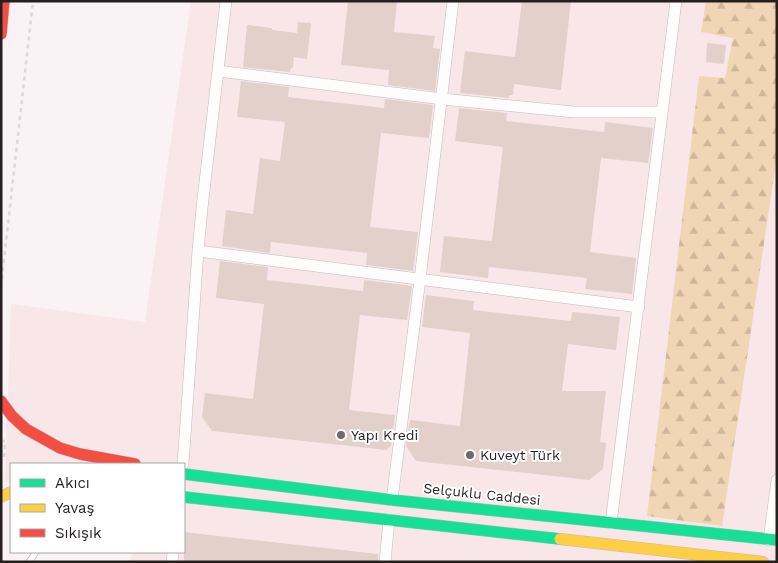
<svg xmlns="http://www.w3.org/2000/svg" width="778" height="563" font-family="'Work Sans',sans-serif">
  <defs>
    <pattern id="forest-firs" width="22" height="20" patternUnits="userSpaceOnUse" patternTransform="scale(1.25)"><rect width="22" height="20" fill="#f1d6b5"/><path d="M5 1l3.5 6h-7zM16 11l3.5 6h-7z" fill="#ceb79b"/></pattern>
  </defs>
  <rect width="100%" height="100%" fill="#faf2f4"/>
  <path fill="#f9e6e9" d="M 191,1 L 777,1 L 777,562 L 130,562 L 132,552 L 184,552 L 184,464 L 11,464 L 11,483 L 5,481 L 11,304 L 145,322 Z"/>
  <path fill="url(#forest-firs)" d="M 706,1 L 777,1 L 777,156 L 722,526 L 647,516 L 699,76 L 725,78 L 733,38 L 701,32 Z"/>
  <path fill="#e3d0cb" d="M 348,1 L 397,1 L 394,32 L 435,36 L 433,48 L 440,49 L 435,91 L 388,85 L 389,70 L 341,65 Z
    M 522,1 L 571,1 L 561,90 L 514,84 L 513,95 L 509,95 L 509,98 L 460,93 L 465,51 L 515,57 Z
    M 298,22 L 311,23 L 307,59 L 294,57 L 293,68 L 291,68 L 290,72 L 243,67 L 247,25 L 272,28 L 272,30 L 297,33 Z
    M 707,43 L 726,45 L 724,64 L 706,62 Z
    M 241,81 L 289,87 L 288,97 L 384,108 L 385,99 L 433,105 L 429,138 L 381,133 L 370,227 L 418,232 L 413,271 L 366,265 L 367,253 L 271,242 L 270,253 L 222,246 L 226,210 L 253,214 L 260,158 L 280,161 L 285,122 L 237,117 Z
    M 459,108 L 507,113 L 506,121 L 604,132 L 605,122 L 653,128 L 648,163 L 601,158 L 590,252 L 636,258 L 632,294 L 585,289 L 587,278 L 489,267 L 488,278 L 440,272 L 444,236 L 492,241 L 503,147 L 455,141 Z
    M 220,261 L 268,267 L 267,280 L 363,291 L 364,280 L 412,286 L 407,320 L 360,315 L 349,410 L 395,415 L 391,446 L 386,450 L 212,431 L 202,417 L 205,393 L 253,399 L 264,304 L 216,298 Z
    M 426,295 L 474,301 L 473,310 L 571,321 L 572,312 L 620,317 L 616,350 L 568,344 L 562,391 L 606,391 L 600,442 L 606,443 L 603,469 L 589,480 L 416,461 L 406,446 L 410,420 L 460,426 L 470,333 L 422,327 Z
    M 184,532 L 378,554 L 378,562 L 184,562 Z"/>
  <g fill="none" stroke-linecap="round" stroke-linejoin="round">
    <g stroke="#c0babb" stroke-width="7">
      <path id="lane" d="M 29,562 L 36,552"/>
    </g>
    <g stroke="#c0babb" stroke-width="12">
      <path id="street" d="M 218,71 L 442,99 L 574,112 L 662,112
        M 198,251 L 639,307
        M 183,464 L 198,251 L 202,208 L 226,1
        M 392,500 L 420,279 L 453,1
        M 611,523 L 676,1
        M 769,540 L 777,480
        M 172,562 L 173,552
        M 385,562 L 389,520"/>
    </g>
    <g stroke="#c0babb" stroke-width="12">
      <path id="fast" d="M 184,474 L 392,500 L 777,540
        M 184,497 L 560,539"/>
    </g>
    <g stroke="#c0babb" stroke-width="12">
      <path id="slow" d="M 1,497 L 11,492
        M 560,539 L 763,562"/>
    </g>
    <g stroke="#c0babb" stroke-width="12">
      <path id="jam" d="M 1,34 L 4,1
        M 1,401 L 12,416 L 26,429 L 60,448 L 80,454 L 135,464"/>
    </g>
    <path stroke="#dbd8d9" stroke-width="2.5" stroke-dasharray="4 4" stroke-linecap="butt" d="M 1,287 L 33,1
      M 1,441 L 5,441 L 4,458 L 1,457"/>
    <use href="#lane" stroke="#fefdfd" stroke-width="5.5"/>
    <use href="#street" stroke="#fefdfd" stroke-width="11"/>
    <use href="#fast" stroke="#16e098" stroke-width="11"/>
    <use href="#slow" stroke="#ffcf43" stroke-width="11"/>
    <use href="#jam" stroke="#f24e42" stroke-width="11"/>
  </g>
  <g fill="#70696a" stroke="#fff" stroke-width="2">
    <circle cx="341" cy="435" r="5"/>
    <circle cx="470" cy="455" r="5"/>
  </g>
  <g text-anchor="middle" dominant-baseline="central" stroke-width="4" stroke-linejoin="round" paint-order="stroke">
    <g font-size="14" fill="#251f20" stroke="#fff" text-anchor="start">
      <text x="351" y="435">Yapı Kredi</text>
      <text x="480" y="455">Kuveyt Türk</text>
    </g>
    <g font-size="14" fill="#251f20" stroke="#fff">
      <text transform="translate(482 494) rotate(6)">Selçuklu Caddesi</text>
    </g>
  </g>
  <rect width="778" height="563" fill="none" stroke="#251f20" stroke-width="5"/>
  <rect x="10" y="463" width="175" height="90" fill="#ffffff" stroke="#a8a5a6"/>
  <rect x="20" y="479" width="25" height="8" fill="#16e098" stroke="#a8a5a6"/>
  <text x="55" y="488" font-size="15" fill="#251f20">Akıcı</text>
  <rect x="20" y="504" width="25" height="8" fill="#ffcf43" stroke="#a8a5a6"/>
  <text x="55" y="513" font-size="15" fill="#251f20">Yavaş</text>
  <rect x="20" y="529" width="25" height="8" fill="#f24e42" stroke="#a8a5a6"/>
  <text x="55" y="538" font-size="15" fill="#251f20">Sıkışık</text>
</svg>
